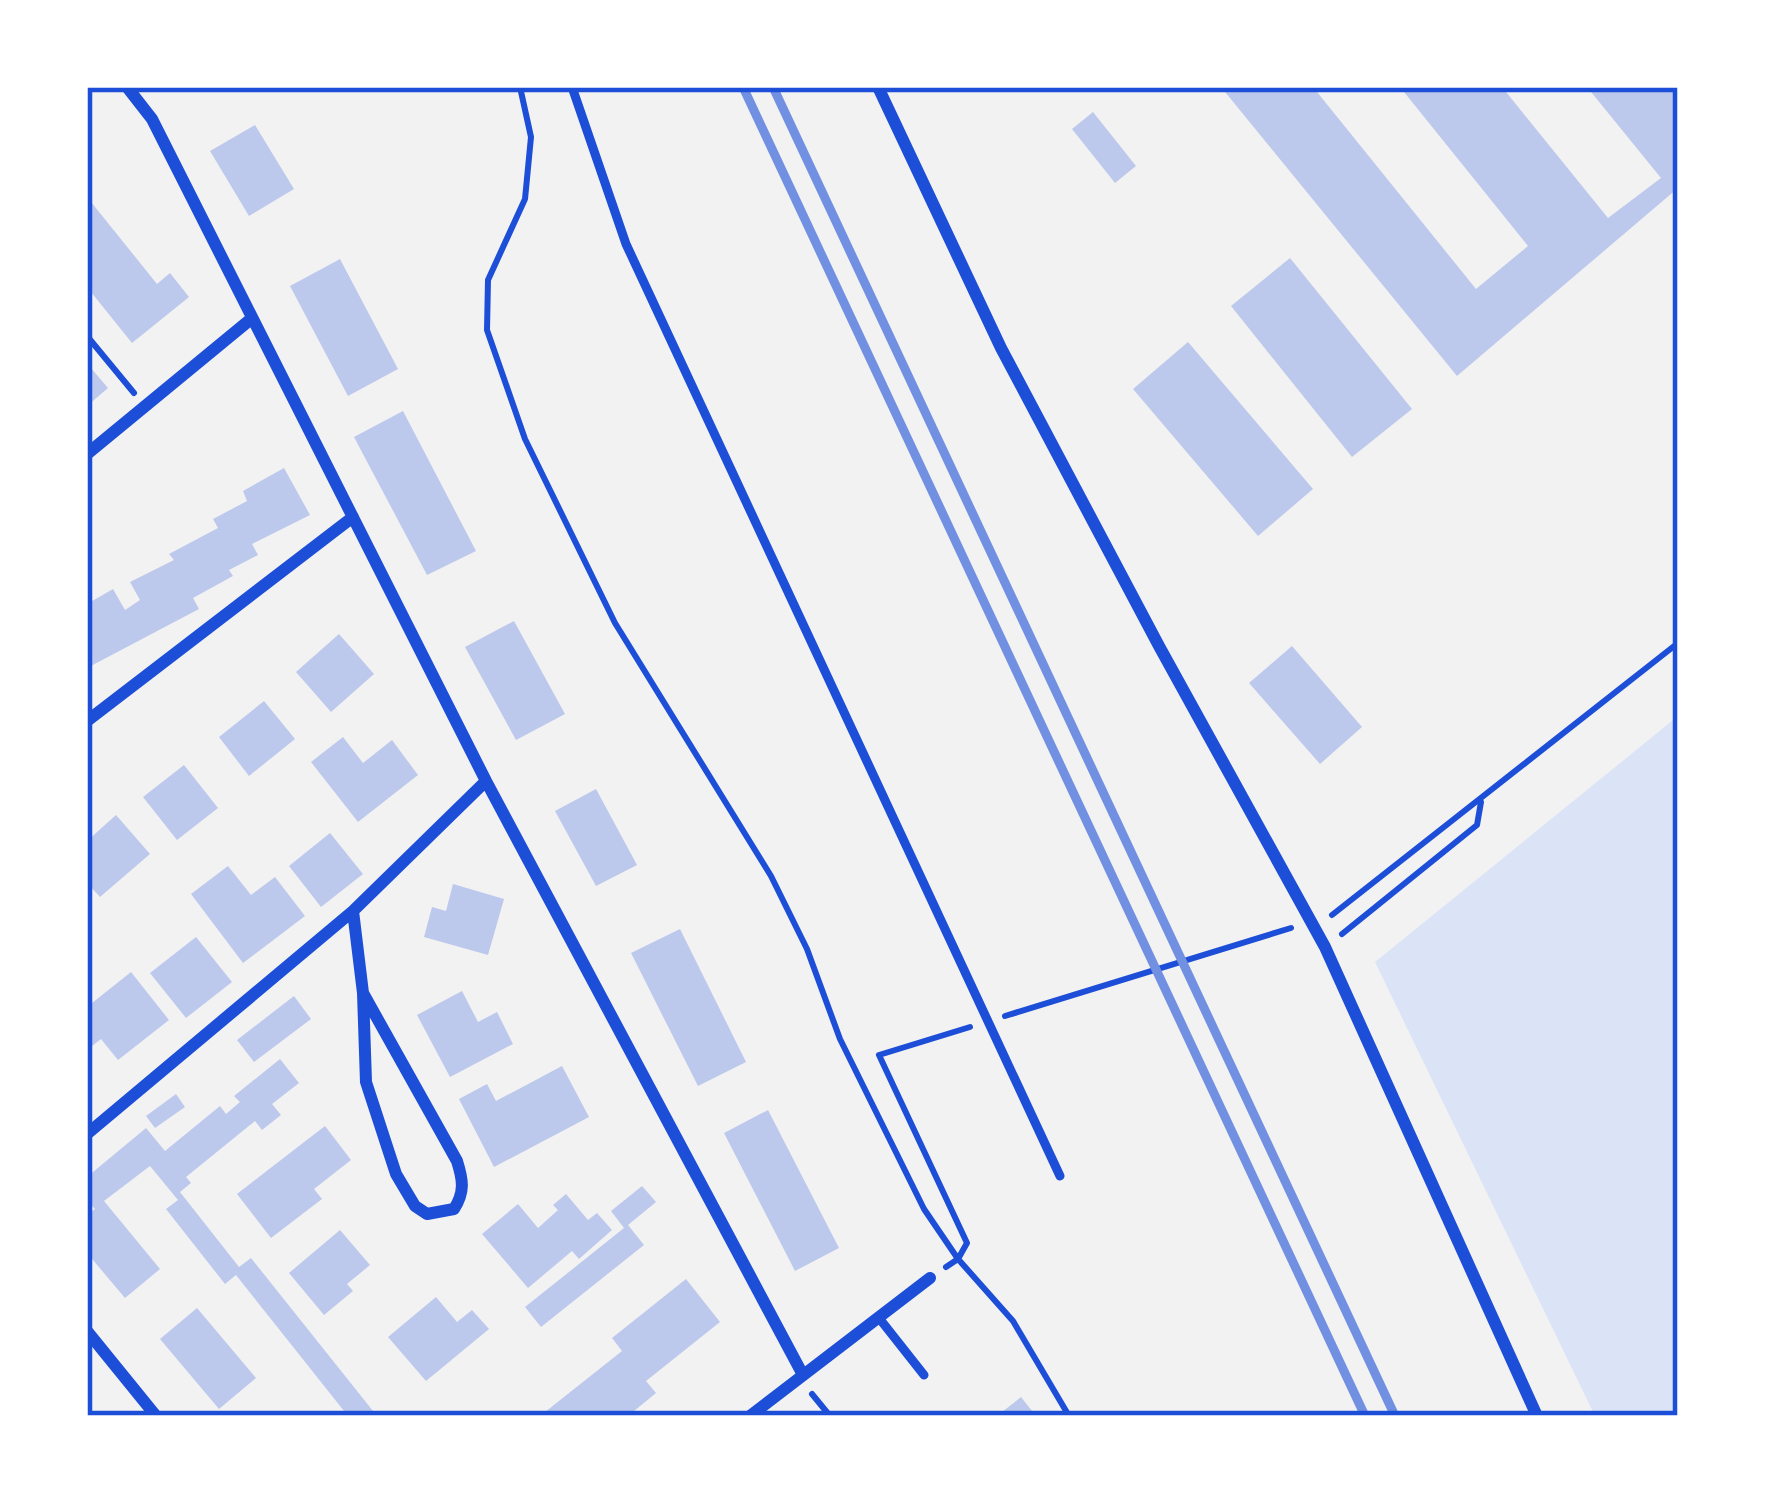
<svg xmlns="http://www.w3.org/2000/svg" width="1765" height="1503" font-family="Raleway,sans-serif">
  <rect width="100%" height="100%" fill="#f2f2f2"/>
  <path fill="#dbe4f7" d="M 1678,716 L 1678,1416 L 1595,1416 L 1375,962 Z"/>
  <path fill="#bdc9ec" d="M 1221,87 L 1313,87 L 1476,289 L 1528,246 L 1400,87 L 1502,87 L 1608,218 L 1661,178 L 1587,87 L 1678,87 L 1678,188 L 1457,376 Z
    M 1093,112 L 1136,166 L 1115,183 L 1072,129 Z
    M 255,125 L 294,189 L 249,216 L 210,151 Z
    M 87,197 L 157,284 L 170,273 L 189,297 L 132,343 L 87,287 Z
    M 1290,258 L 1412,409 L 1352,457 L 1231,306 Z
    M 340,259 L 398,369 L 348,396 L 290,286 Z
    M 1188,342 L 1313,489 L 1258,536 L 1133,389 Z
    M 91,368 L 108,388 L 87,406 L 87,371 Z
    M 403,411 L 476,551 L 427,575 L 354,437 Z
    M 284,468 L 310,515 L 252,544 L 258,555 L 229,570 L 233,576 L 193,598 L 199,609 L 87,668 L 87,604 L 113,589 L 125,610 L 140,600 L 130,582 L 174,560 L 169,554 L 218,528 L 213,519 L 247,501 L 243,491 Z
    M 514,621 L 565,714 L 516,740 L 465,647 Z
    M 339,634 L 374,674 L 331,712 L 296,672 Z
    M 1292,646 L 1362,727 L 1320,764 L 1249,683 Z
    M 264,701 L 295,739 L 249,776 L 219,737 Z
    M 343,737 L 363,763 L 392,740 L 418,775 L 358,822 L 311,762 Z
    M 184,765 L 218,808 L 177,840 L 143,797 Z
    M 596,789 L 637,865 L 596,886 L 555,811 Z
    M 116,815 L 150,854 L 100,897 L 87,883 L 87,841 Z
    M 330,833 L 363,874 L 321,907 L 289,866 Z
    M 228,866 L 251,895 L 275,877 L 305,916 L 243,963 L 191,894 Z
    M 453,884 L 504,899 L 488,955 L 424,937 L 432,907 L 446,911 Z
    M 680,929 L 746,1062 L 698,1086 L 631,953 Z
    M 196,937 L 232,982 L 186,1018 L 150,973 Z
    M 131,972 L 169,1020 L 118,1060 L 101,1039 L 87,1050 L 87,1007 Z
    M 462,991 L 478,1022 L 497,1012 L 513,1044 L 450,1077 L 417,1015 Z
    M 294,996 L 311,1019 L 254,1062 L 237,1040 Z
    M 280,1059 L 299,1083 L 272,1104 L 281,1115 L 262,1130 L 255,1121 L 186,1177 L 191,1183 L 180,1192 L 239,1267 L 251,1258 L 377,1416 L 348,1416 L 236,1275 L 225,1284 L 166,1209 L 178,1200 L 150,1166 L 104,1201 L 160,1269 L 125,1298 L 87,1253 L 87,1215 L 95,1209 L 87,1200 L 87,1177 L 146,1128 L 165,1151 L 220,1106 L 226,1114 L 240,1102 L 234,1096 Z
    M 562,1066 L 589,1117 L 494,1167 L 459,1099 L 487,1084 L 496,1101 Z
    M 176,1094 L 185,1107 L 155,1128 L 146,1116 Z
    M 768,1110 L 839,1248 L 795,1271 L 724,1133 Z
    M 325,1126 L 351,1160 L 314,1189 L 322,1199 L 271,1238 L 237,1194 Z
    M 642,1186 L 656,1202 L 628,1225 L 644,1245 L 541,1327 L 525,1307 L 624,1228 L 611,1211 Z
    M 566,1194 L 588,1220 L 597,1213 L 612,1230 L 579,1259 L 572,1251 L 528,1288 L 482,1234 L 518,1204 L 538,1228 L 558,1210 L 553,1205 Z
    M 340,1230 L 370,1265 L 347,1284 L 353,1291 L 324,1315 L 289,1273 Z
    M 686,1279 L 720,1322 L 646,1381 L 656,1393 L 628,1416 L 540,1416 L 622,1351 L 612,1338 Z
    M 436,1297 L 457,1322 L 472,1310 L 489,1329 L 426,1381 L 388,1337 Z
    M 197,1308 L 256,1378 L 219,1409 L 160,1339 Z
    M 1021,1397 L 1036,1416 L 997,1416 Z"/>
  <g fill="none" stroke-linecap="round" stroke-linejoin="round">
    <path stroke="#1d4ed8" stroke-width="6" d="M 520,87 L 531,137 L 525,199 L 488,280 L 487,330 L 525,439 L 615,623 L 771,876 L 807,949 L 840,1039 L 924,1209 L 958,1259 L 1013,1321 L 1069,1416
      M 87,336 L 134,393
      M 1332,915 L 1678,643
      M 1342,934 L 1477,825 L 1481,802
      M 1005,1016 L 1291,928
      M 946,1267 L 958,1259 L 967,1243 L 879,1055 L 970,1027
      M 812,1394 L 830,1416"/>
    <path stroke="#1d4ed8" stroke-width="9" d="M 572,87 L 626,244 L 1060,1176
      M 879,1318 L 924,1375"/>
    <path stroke="#1d4ed8" stroke-width="12" d="M 127,87 L 152,119 L 486,781 L 803,1375
      M 878,87 L 1001,348 L 1159,646 L 1325,947 L 1537,1416
      M 87,454 L 251,319
      M 87,721 L 353,517
      M 353,911 L 363,993 L 366,1082 L 396,1174 L 415,1206 L 427,1214 L 454,1209 C 465,1192 463,1180 457,1161 L 363,993
      M 87,1134 L 353,911 L 486,781
      M 87,1331 L 156,1416
      M 750,1416 L 930,1278"/>
    <path stroke="#7290e2" stroke-width="9" d="M 743,87 L 1365,1416
      M 773,87 L 1395,1416"/>
  </g>
  <rect width="1765" height="1503" fill="none" stroke="#ffffff" stroke-width="180"/>
  <rect x="90" y="90" width="1585" height="1323" fill="none" stroke="#1d4ed8" stroke-width="4.5"/>
</svg>
